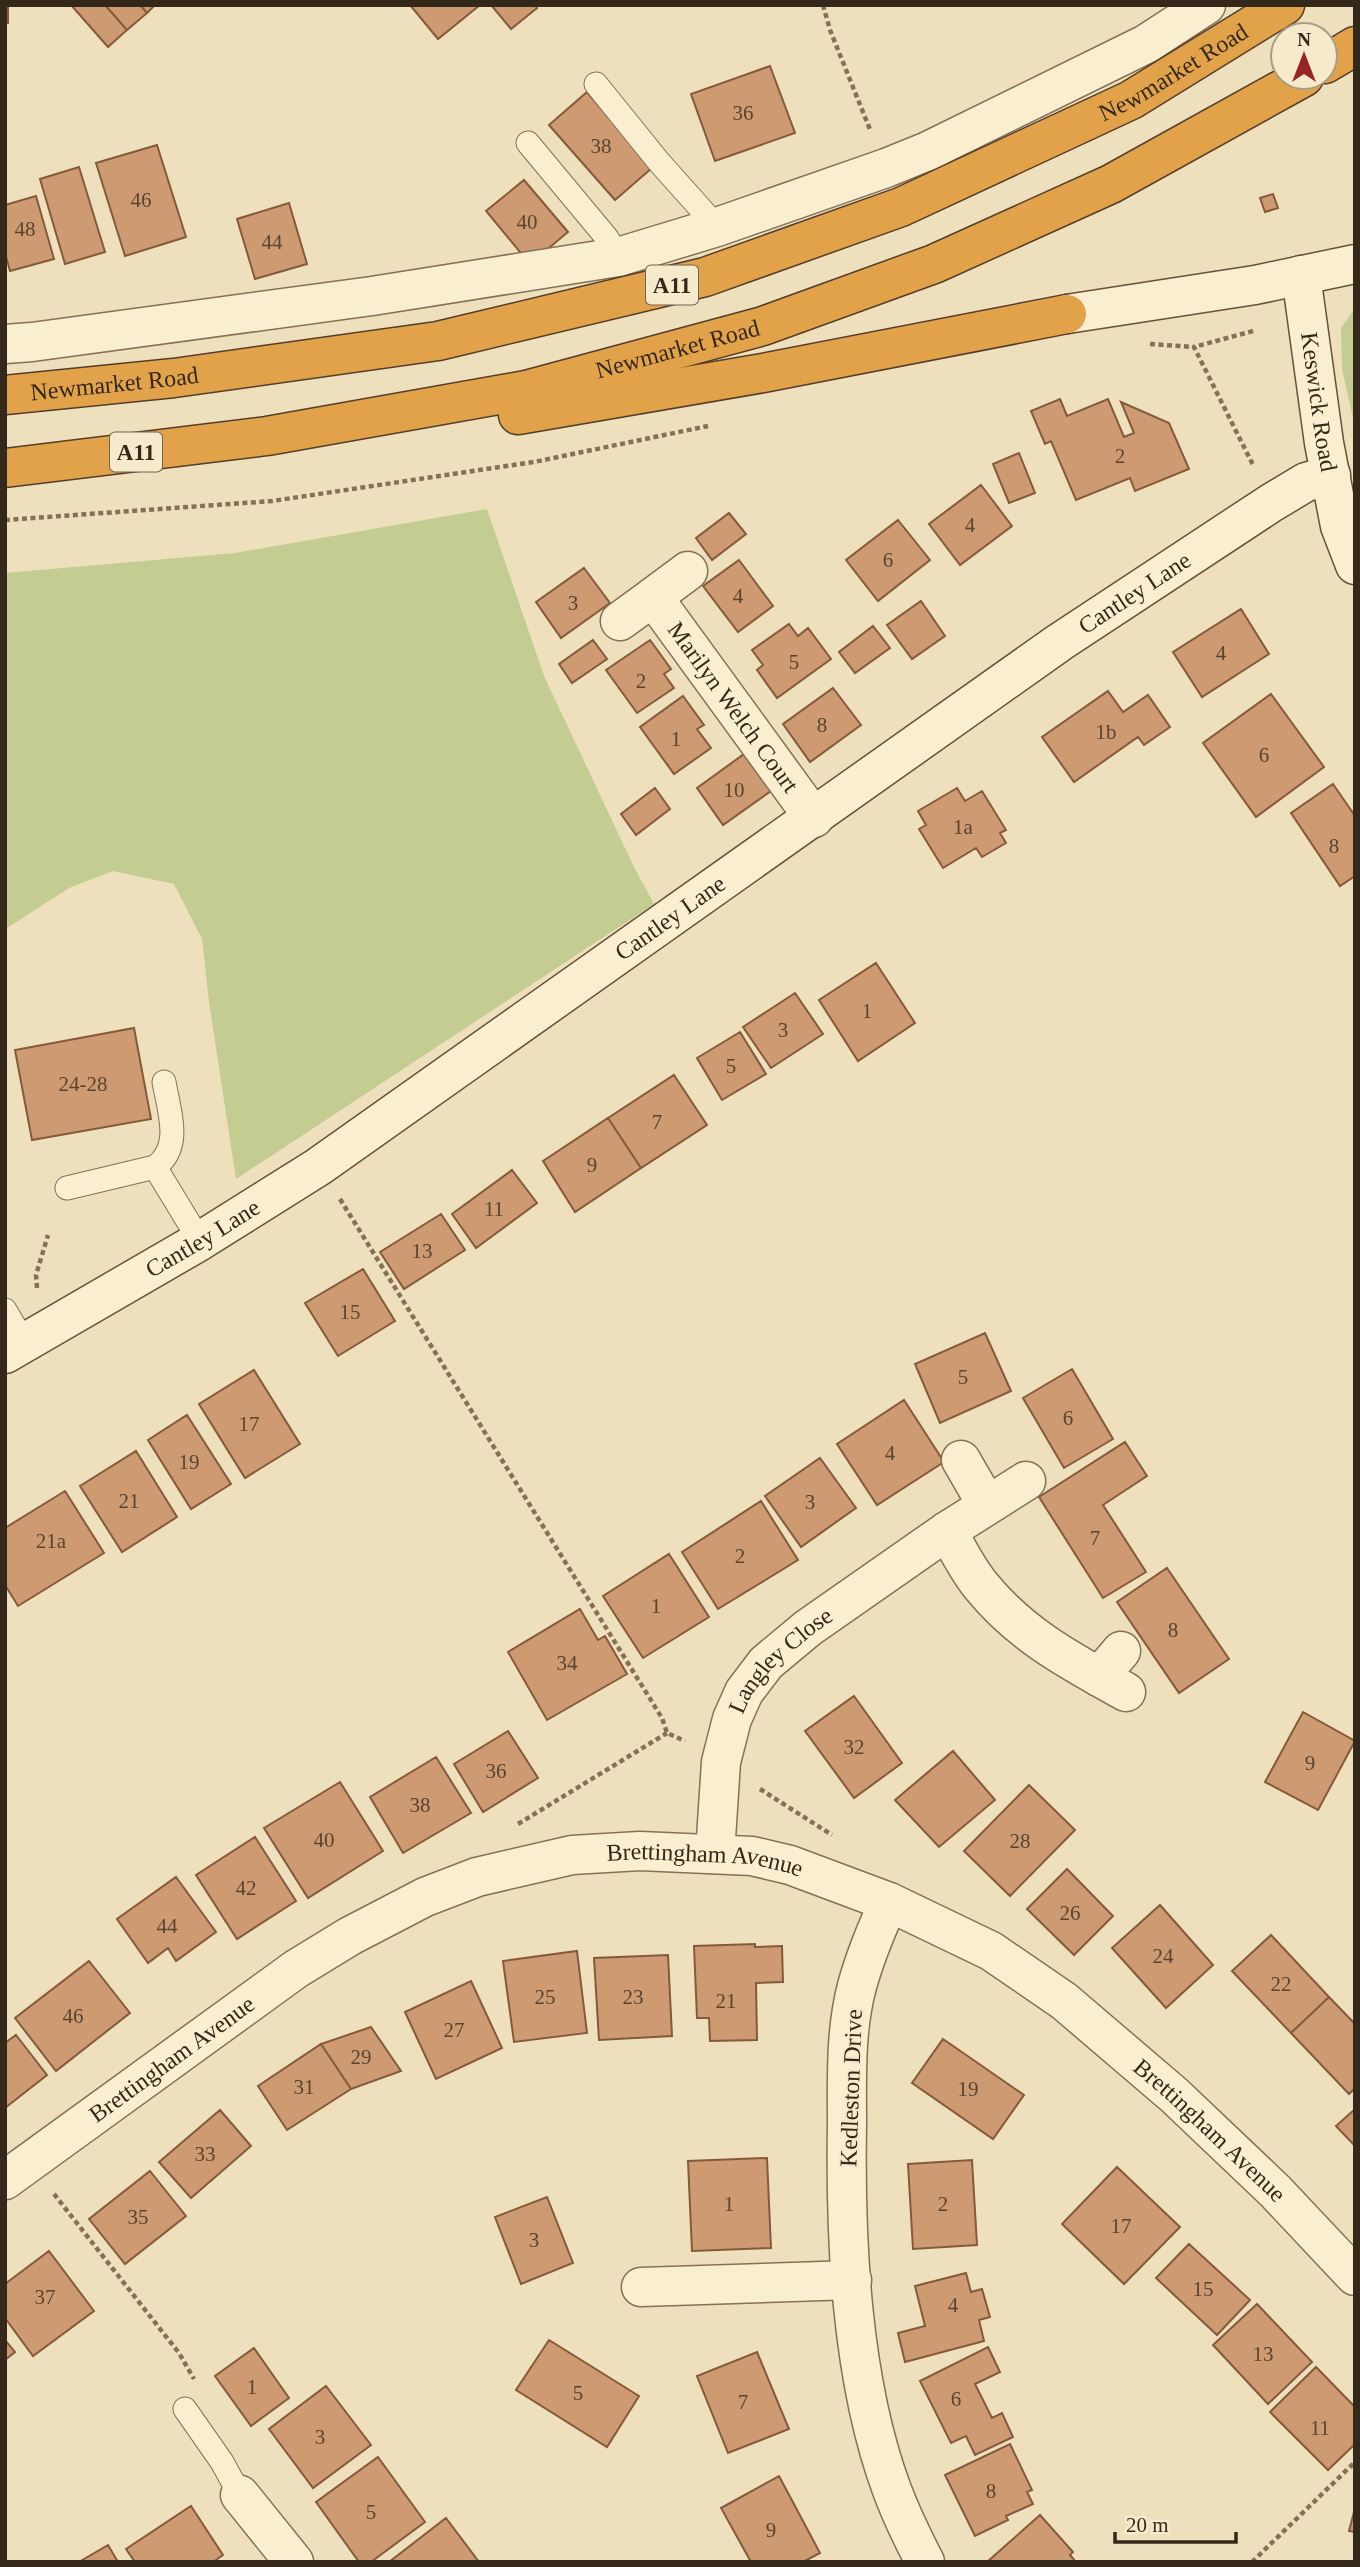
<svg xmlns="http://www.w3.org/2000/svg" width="1360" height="2567" font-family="'Times New Roman',serif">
  <rect width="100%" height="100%" fill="#eee0bc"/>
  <path fill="#c3cc91" d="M 1355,308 L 1355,427 L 1342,369 L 1341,328 Z
    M 487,509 L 544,676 L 634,867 L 654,904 L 236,1179 L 209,1002 L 202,939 L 174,884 L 113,871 L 69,888 L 7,928 L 5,917 L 5,573 L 235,553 Z"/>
  <path fill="#cd9a71" stroke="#855a3b" stroke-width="2" d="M 5,5 L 8,5 L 8,23 L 5,23 Z
    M 71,5 L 105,5 L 127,30 L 108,47 Z
    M 105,5 L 140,5 L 147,13 L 127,30 Z
    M 140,5 L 155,5 L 147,13 Z
    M 410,5 L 480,5 L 438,39 Z
    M 491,5 L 535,5 L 537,8 L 511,29 Z
    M 770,66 L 795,133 L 715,161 L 691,94 Z
    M 587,92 L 652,168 L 615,200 L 549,125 Z
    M 157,145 L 186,237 L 125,256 L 96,163 Z
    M 79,167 L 105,252 L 65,264 L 40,179 Z
    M 524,180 L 568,232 L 530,264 L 486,211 Z
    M 1273,194 L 1278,208 L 1265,212 L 1260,198 Z
    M 36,196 L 54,259 L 10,271 L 5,253 L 5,205 Z
    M 289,203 L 307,264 L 255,279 L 237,219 Z
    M 1060,399 L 1067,416 L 1108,399 L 1124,437 L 1134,433 L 1121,402 L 1169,423 L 1189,469 L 1135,491 L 1130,478 L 1076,500 L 1051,441 L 1045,444 L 1031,411 Z
    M 1019,453 L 1035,493 L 1009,503 L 993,464 Z
    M 981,485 L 1012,526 L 960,565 L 929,524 Z
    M 729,513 L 746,534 L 712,560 L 696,538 Z
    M 898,520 L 930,560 L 878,601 L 846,560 Z
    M 739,560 L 773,606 L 738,632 L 703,586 Z
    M 584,568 L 610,603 L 561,638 L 536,602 Z
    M 921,601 L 945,636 L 912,659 L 887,625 Z
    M 1241,609 L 1269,654 L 1202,697 L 1173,652 Z
    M 789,624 L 798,636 L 808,628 L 831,659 L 777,698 L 757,670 L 763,665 L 752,650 Z
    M 873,626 L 890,648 L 855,673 L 839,652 Z
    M 593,640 L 607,659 L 572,683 L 559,664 Z
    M 650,640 L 671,669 L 664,674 L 674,688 L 637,713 L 606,670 Z
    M 833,688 L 861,725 L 810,762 L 783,724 Z
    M 1108,691 L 1123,712 L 1148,695 L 1170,727 L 1144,745 L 1138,737 L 1074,782 L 1042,737 Z
    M 1271,694 L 1324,767 L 1256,817 L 1203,743 Z
    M 683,696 L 704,725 L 697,729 L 711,748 L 674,774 L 640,727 Z
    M 744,754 L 771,791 L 723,825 L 697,788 Z
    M 1333,784 L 1355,816 L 1355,876 L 1340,886 L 1291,813 Z
    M 655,788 L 670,809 L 636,835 L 621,814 Z
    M 957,788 L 965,801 L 982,791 L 1006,830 L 1000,833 L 1006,843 L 982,857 L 976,848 L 943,868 L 919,829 L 926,825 L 918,811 Z
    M 876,963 L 915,1023 L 858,1061 L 819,1000 Z
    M 795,993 L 823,1034 L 771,1068 L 743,1027 Z
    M 134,1028 L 151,1119 L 32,1140 L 15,1050 Z
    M 740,1032 L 766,1074 L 722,1100 L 697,1058 Z
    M 674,1075 L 707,1125 L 641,1168 L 608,1118 Z
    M 608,1118 L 641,1168 L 575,1212 L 543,1161 Z
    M 512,1170 L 537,1203 L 476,1248 L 452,1214 Z
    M 441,1214 L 465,1250 L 404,1289 L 380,1252 Z
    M 363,1269 L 395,1321 L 338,1356 L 305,1303 Z
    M 985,1333 L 1011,1391 L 940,1423 L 915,1364 Z
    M 1072,1369 L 1113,1439 L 1064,1468 L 1023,1398 Z
    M 254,1370 L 300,1444 L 245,1478 L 199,1404 Z
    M 904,1400 L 944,1462 L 877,1505 L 837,1444 Z
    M 187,1415 L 231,1484 L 191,1509 L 148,1440 Z
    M 1125,1442 L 1147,1476 L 1103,1505 L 1146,1572 L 1103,1598 L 1039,1497 Z
    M 136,1451 L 177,1517 L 122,1552 L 80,1486 Z
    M 820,1458 L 856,1508 L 801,1547 L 765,1496 Z
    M 65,1491 L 104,1553 L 18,1606 L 5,1585 L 5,1528 Z
    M 761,1501 L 798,1560 L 718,1609 L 682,1552 Z
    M 669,1554 L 709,1617 L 643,1658 L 603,1596 Z
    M 1167,1568 L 1229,1659 L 1179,1693 L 1117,1602 Z
    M 580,1609 L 598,1640 L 605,1636 L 627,1674 L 547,1720 L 508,1652 Z
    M 854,1696 L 902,1763 L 854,1798 L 805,1731 Z
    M 1303,1712 L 1355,1741 L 1318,1810 L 1265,1782 Z
    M 508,1731 L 538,1778 L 483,1812 L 454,1764 Z
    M 953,1751 L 995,1800 L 939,1847 L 895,1800 Z
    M 436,1757 L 471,1813 L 403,1853 L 370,1797 Z
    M 340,1782 L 383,1851 L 308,1898 L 264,1828 Z
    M 1029,1785 L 1075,1830 L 1010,1896 L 964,1851 Z
    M 255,1837 L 296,1901 L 237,1939 L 196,1875 Z
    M 1067,1869 L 1113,1916 L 1074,1955 L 1027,1909 Z
    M 176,1877 L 216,1932 L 176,1961 L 168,1948 L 148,1963 L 117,1919 Z
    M 1160,1905 L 1213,1965 L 1166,2008 L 1112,1948 Z
    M 1271,1935 L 1329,1997 L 1291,2033 L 1232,1971 Z
    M 755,1944 L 755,1947 L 782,1946 L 783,1982 L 756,1983 L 757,2040 L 710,2041 L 709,2018 L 697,2018 L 694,1946 Z
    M 577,1951 L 587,2033 L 514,2042 L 503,1961 Z
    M 668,1955 L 672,2036 L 599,2040 L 594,1958 Z
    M 89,1961 L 130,2013 L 56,2071 L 15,2018 Z
    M 471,1981 L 502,2048 L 436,2079 L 405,2012 Z
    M 1329,1997 L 1355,2024 L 1355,2088 L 1349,2094 L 1291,2033 Z
    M 371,2027 L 401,2071 L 351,2089 L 321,2044 Z
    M 16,2035 L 47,2075 L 5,2108 L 5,2043 Z
    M 943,2039 L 1024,2095 L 993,2139 L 912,2083 Z
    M 321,2044 L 351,2089 L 287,2130 L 258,2086 Z
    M 1355,2109 L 1355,2146 L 1336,2126 Z
    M 220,2110 L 251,2146 L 191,2198 L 159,2162 Z
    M 767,2158 L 771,2248 L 692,2251 L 688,2161 Z
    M 972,2160 L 977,2245 L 913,2249 L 908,2164 Z
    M 1117,2167 L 1180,2227 L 1124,2284 L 1062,2224 Z
    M 150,2171 L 186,2216 L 125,2264 L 89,2219 Z
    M 547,2197 L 573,2263 L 521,2284 L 495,2217 Z
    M 1189,2244 L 1250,2300 L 1217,2335 L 1156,2278 Z
    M 49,2251 L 94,2311 L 33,2356 L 5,2318 L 5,2284 Z
    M 966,2273 L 971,2292 L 982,2289 L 990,2317 L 979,2320 L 984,2341 L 905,2362 L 898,2333 L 925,2326 L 915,2286 Z
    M 1257,2304 L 1312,2362 L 1268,2404 L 1213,2345 Z
    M 5,2340 L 15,2352 L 5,2360 Z
    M 549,2340 L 639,2396 L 607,2447 L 516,2390 Z
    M 988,2347 L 1000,2372 L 975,2384 L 992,2418 L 1002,2413 L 1013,2437 L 975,2455 L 966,2436 L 951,2443 L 920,2381 Z
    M 254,2348 L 289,2398 L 251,2426 L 215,2376 Z
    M 757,2352 L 789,2429 L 728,2453 L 697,2376 Z
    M 1316,2367 L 1355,2407 L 1355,2444 L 1328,2470 L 1270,2412 Z
    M 326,2386 L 371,2445 L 313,2488 L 269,2429 Z
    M 1010,2444 L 1032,2490 L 1027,2492 L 1033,2504 L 1006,2516 L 1008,2520 L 975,2536 L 945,2475 Z
    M 378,2457 L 425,2522 L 371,2562 L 359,2562 L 316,2502 Z
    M 779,2476 L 820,2553 L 803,2562 L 751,2562 L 721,2508 Z
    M 191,2506 L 223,2555 L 213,2562 L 135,2562 L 126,2549 Z
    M 1355,2508 L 1355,2532 L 1349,2531 Z
    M 1040,2515 L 1073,2552 L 1070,2555 L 1076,2562 L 987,2562 Z
    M 446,2518 L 479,2562 L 389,2562 Z
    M 108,2545 L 118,2562 L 79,2562 Z"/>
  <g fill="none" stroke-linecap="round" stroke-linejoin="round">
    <g stroke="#867056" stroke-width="25">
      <path id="lane" d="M 596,84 L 659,162 L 717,227
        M 528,143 L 607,238 L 618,257
        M 155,1167 L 200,1241
        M 67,1188 L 155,1167 C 183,1147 169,1111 164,1082
        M 5,1310 L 25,1344
        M 185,2409 L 222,2462 L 240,2495"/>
    </g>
    <g stroke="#867056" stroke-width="41">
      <g id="street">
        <path d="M 5,344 L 32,342 L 372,296 L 618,257 L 717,227 L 886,168 L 928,151 L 1146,44 L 1206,5"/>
        <path d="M 653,597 L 688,571"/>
        <path id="s1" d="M 620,621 L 653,597 L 814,818"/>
        <path d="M 961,1460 L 987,1505"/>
        <path d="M 947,1531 C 958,1549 968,1571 982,1587 C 1022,1636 1072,1662 1126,1692"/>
        <path d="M 1099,1677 L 1121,1651"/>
        <path id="s2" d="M 715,1854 L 721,1762 L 732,1719 L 744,1692 L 766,1663 L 808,1628 L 947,1531 L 1026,1481"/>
        <path d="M 889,1902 C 876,1930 865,1957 857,1986 C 845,2031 847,2078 847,2123 C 845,2240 851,2380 892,2490 C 901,2514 913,2539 925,2562"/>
        <path id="s3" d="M 5,2180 L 296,1969 L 350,1936 L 425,1897 L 477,1877 L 572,1855 L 640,1851 L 752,1856 L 790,1865 L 889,1902 L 991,1951 L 1064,2001 L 1174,2095 L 1275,2191 L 1355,2276"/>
        <path d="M 641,2287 L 852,2280"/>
        <path d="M 240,2495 L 294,2562"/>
      </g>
    </g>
    <g stroke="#675139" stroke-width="41">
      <g id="secondary">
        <path id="s4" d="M 1301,275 L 1324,443 L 1340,526 L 1355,565"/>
        <path d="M 1067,314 L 1255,285 L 1355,264"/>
        <path id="s5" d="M 5,1354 L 200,1241 L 318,1167 L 1060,642 L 1271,503 L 1306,482 L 1331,475"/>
      </g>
    </g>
    <g stroke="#533e2b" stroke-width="41">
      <g id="highway">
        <path d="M 1325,64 L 1355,46"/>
        <path id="s6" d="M 5,395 L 174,378 L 438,341 L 705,277 L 901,207 L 1131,100 L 1285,5"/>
        <path d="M 518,415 L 763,373 L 1067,314"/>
        <path id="s7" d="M 5,468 L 267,436 L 526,390 L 763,326 L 934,264 L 1111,184 L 1304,77"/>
      </g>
    </g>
    <path stroke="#867056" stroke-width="4.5" stroke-dasharray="5 3.5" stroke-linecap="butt" d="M 823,5 L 830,30 L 871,132
      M 1253,331 L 1194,347 L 1254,467
      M 1150,344 L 1194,347
      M 5,520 L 272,501 L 534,462 L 708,426
      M 340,1199 L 662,1718 L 667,1733 L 685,1741
      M 37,1288 L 36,1275 L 48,1235
      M 760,1789 L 832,1835
      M 518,1824 L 667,1733
      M 54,2194 L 179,2353 L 194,2379
      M 1252,2562 L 1355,2462"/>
    <use href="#lane" stroke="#f9eecf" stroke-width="23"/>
    <use href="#street" stroke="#f9eecf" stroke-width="38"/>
    <use href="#secondary" stroke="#f9eecf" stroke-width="38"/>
    <use href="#highway" stroke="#e1a24a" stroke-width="38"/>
  </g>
  <g text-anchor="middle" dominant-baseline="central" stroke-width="5" stroke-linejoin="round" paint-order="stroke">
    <g font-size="21" fill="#5a4430">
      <text x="743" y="113">36</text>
      <text x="601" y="146">38</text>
      <text x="141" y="200">46</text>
      <text x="527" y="222">40</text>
      <text x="25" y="229">48</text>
      <text x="272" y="242">44</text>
      <text x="1120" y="456">2</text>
      <text x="970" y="525">4</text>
      <text x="888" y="560">6</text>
      <text x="738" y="596">4</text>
      <text x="573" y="603">3</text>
      <text x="1221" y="653">4</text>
      <text x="794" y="662">5</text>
      <text x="641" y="681">2</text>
      <text x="822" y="725">8</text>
      <text x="1106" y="732">1b</text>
      <text x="676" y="739">1</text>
      <text x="1264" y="755">6</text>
      <text x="734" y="790">10</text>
      <text x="963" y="827">1a</text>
      <text x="1334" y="846">8</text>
      <text x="867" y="1011">1</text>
      <text x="783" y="1030">3</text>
      <text x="731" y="1066">5</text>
      <text x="83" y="1084">24-28</text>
      <text x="657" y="1122">7</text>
      <text x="592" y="1165">9</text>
      <text x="494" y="1209">11</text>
      <text x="422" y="1251">13</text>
      <text x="350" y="1312">15</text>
      <text x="963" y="1377">5</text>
      <text x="1068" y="1418">6</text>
      <text x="249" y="1424">17</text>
      <text x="890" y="1453">4</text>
      <text x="189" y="1462">19</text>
      <text x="129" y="1501">21</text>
      <text x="810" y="1502">3</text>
      <text x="1095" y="1538">7</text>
      <text x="51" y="1541">21a</text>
      <text x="740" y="1556">2</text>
      <text x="656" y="1606">1</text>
      <text x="1173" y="1630">8</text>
      <text x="567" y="1663">34</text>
      <text x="854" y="1747">32</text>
      <text x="1310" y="1763">9</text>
      <text x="496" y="1771">36</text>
      <text x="420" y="1805">38</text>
      <text x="324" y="1840">40</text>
      <text x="1020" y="1841">28</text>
      <text x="246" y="1888">42</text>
      <text x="1070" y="1913">26</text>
      <text x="167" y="1926">44</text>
      <text x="1163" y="1956">24</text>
      <text x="1281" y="1984">22</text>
      <text x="545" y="1997">25</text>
      <text x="633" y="1997">23</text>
      <text x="726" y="2001">21</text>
      <text x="73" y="2016">46</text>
      <text x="454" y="2030">27</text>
      <text x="361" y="2057">29</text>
      <text x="304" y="2087">31</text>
      <text x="968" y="2089">19</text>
      <text x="205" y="2154">33</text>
      <text x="729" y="2204">1</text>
      <text x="943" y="2204">2</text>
      <text x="138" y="2217">35</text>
      <text x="1121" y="2226">17</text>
      <text x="534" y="2240">3</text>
      <text x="1203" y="2289">15</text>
      <text x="45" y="2297">37</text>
      <text x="953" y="2305">4</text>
      <text x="1263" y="2354">13</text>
      <text x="252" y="2387">1</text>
      <text x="578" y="2393">5</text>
      <text x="956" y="2399">6</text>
      <text x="743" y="2402">7</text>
      <text x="1320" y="2428">11</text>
      <text x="320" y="2437">3</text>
      <text x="991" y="2491">8</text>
      <text x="371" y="2512">5</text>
      <text x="771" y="2530">9</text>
    </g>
    <g fill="#f5eacc" stroke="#6e6250" stroke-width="2">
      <rect x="646" y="265.5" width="52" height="39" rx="5"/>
      <rect x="110" y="432.5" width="52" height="39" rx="5"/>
    </g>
    <g font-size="23" font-weight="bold" fill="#34281b">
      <text x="672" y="285">A11</text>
      <text x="136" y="452">A11</text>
    </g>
    <g font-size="24" fill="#34281b" stroke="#f5eacc">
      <text stroke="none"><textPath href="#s6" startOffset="1223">Newmarket Road</textPath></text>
      <text stroke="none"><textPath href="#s7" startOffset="684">Newmarket Road</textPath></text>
      <text stroke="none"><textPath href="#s6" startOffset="110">Newmarket Road</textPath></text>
      <text stroke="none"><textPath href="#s4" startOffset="128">Keswick Road</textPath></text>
      <text stroke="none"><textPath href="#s5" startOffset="1363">Cantley Lane</textPath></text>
      <text stroke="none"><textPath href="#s1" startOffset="177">Marilyn Welch Court</textPath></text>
      <text stroke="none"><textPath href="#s5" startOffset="796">Cantley Lane</textPath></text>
      <text stroke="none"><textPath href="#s5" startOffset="229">Cantley Lane</textPath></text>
      <text stroke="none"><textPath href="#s2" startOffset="214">Langley Close</textPath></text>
      <text stroke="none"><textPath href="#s3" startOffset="794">Brettingham Avenue</textPath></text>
      <text stroke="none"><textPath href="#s3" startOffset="206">Brettingham Avenue</textPath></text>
      <text transform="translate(851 2088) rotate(-88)">Kedleston Drive</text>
      <text stroke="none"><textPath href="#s3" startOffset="1382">Brettingham Avenue</textPath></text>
    </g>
  </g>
  <rect width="1360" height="2567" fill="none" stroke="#34281b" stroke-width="14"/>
  <g transform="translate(1304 56)"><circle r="33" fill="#f5eacc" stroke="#a89c85" stroke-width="2"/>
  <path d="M0-5L12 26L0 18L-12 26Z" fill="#952725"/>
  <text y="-10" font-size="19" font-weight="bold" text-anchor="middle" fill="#34281b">N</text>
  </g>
  <path d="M1115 2532v10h121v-10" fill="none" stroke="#34281b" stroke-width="3.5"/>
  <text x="1126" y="2532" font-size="21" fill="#34281b" stroke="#f5eacc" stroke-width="5" paint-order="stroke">20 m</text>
</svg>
